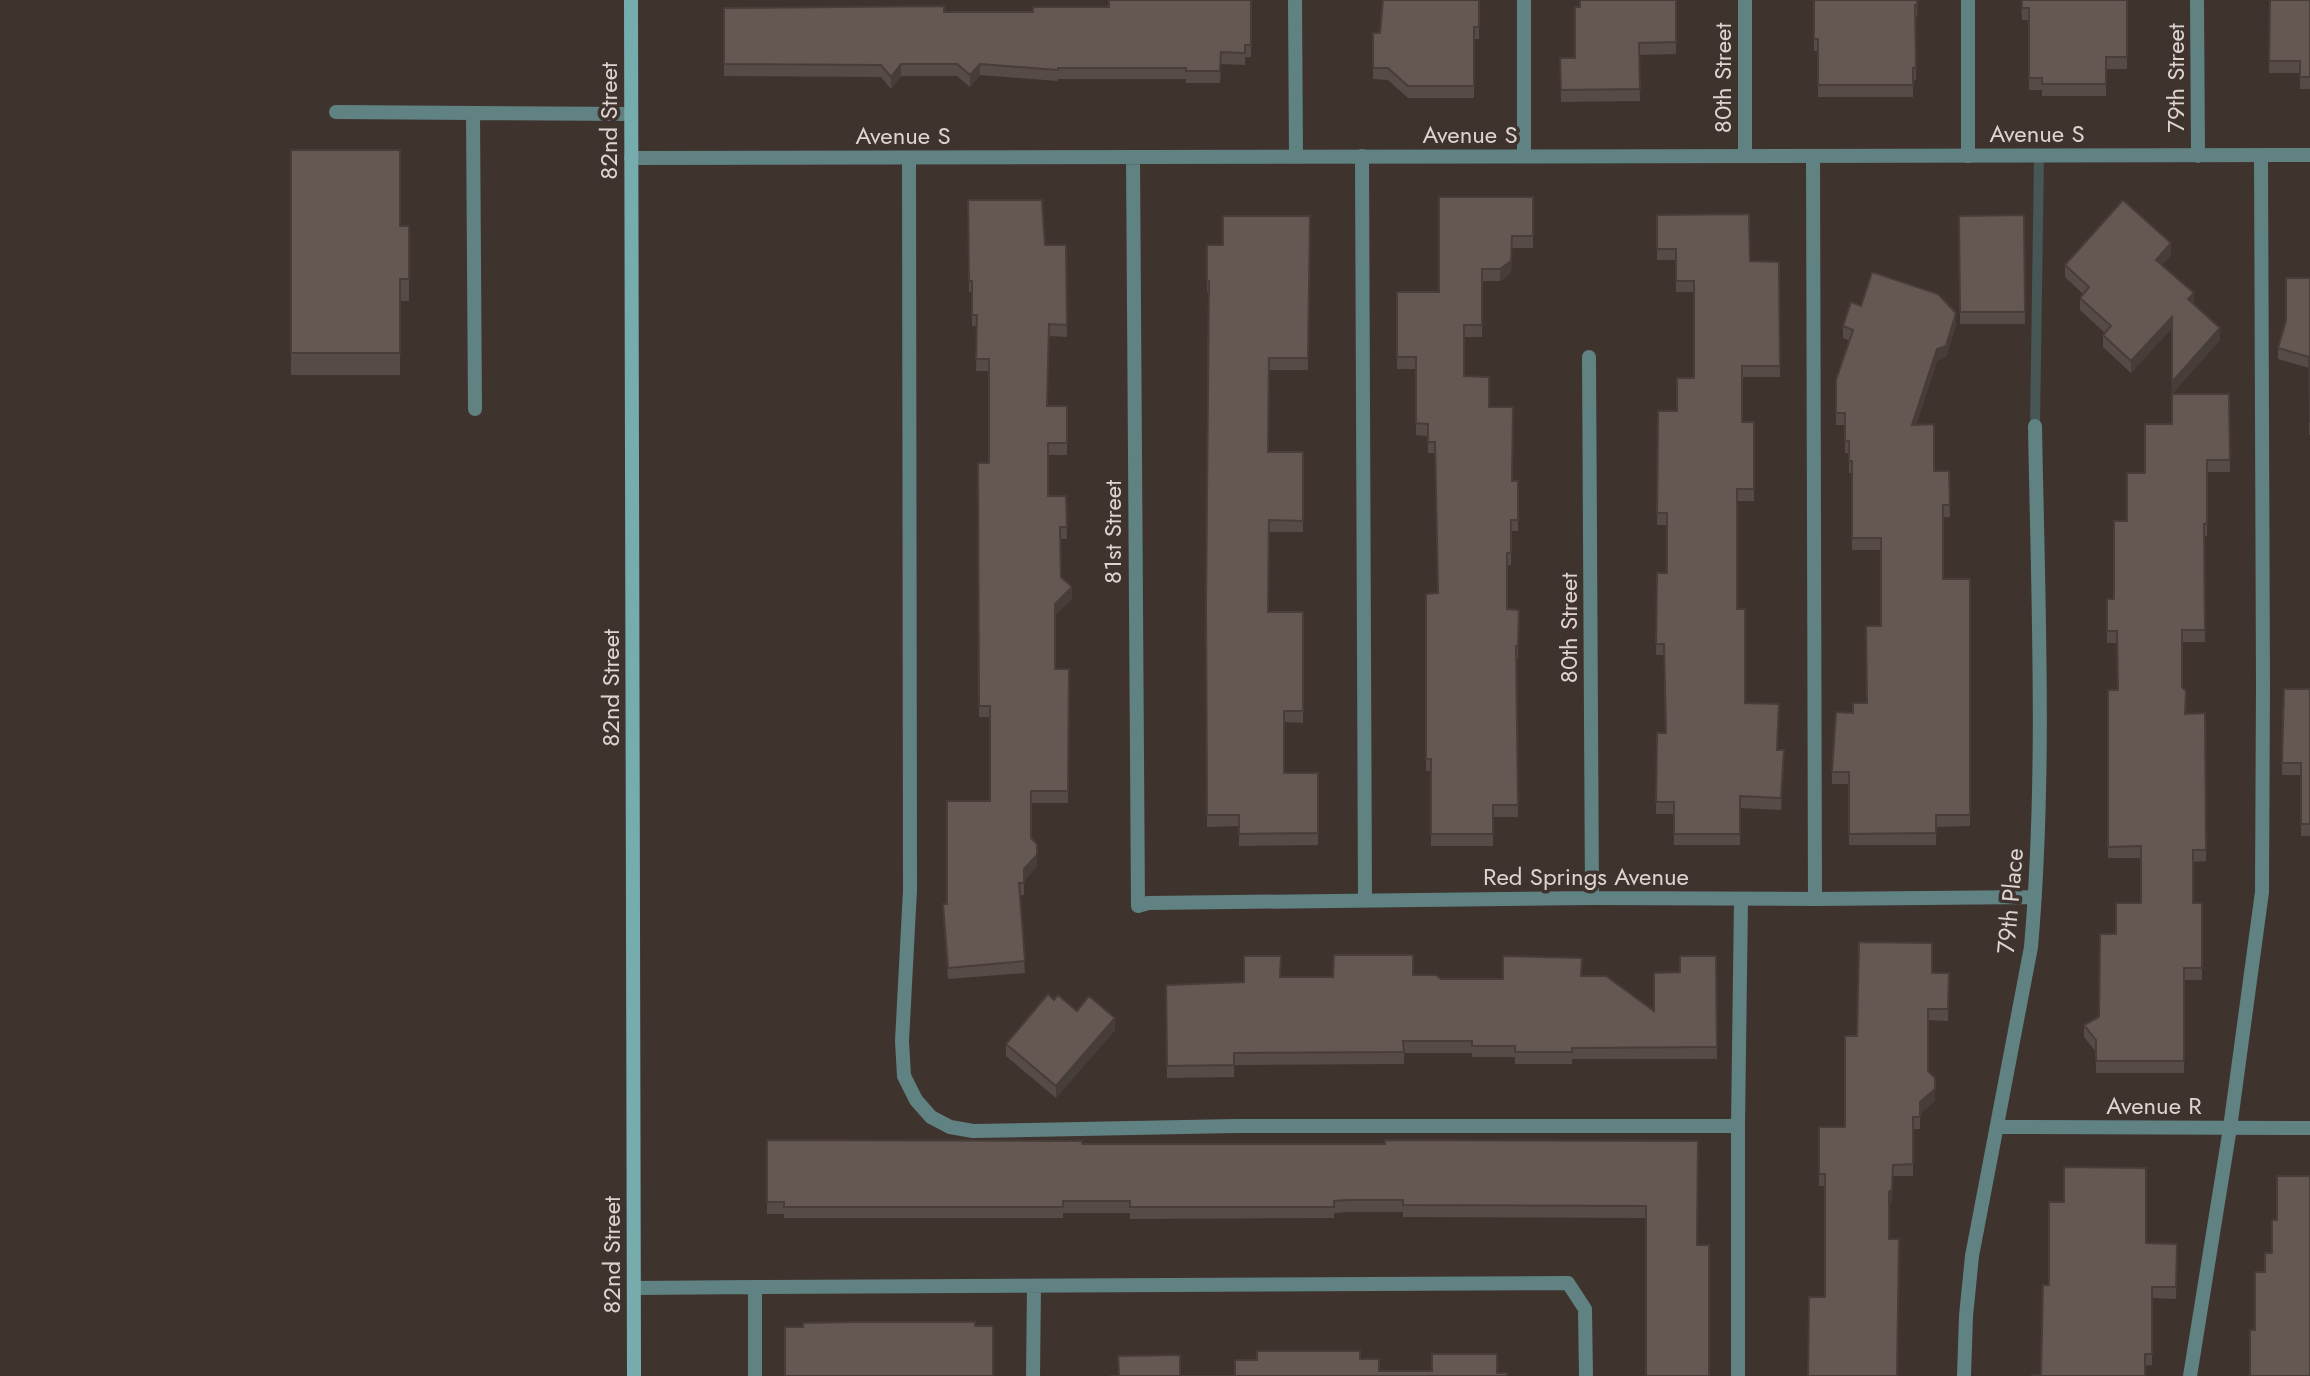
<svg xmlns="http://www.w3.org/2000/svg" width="2310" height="1376" font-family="Jost,sans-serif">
  <rect width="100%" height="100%" fill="#3f332e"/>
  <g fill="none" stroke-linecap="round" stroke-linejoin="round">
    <path stroke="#465756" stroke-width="10" d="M 2035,426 L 2039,156"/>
    <path stroke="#618283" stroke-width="14" d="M 1524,0 L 1524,156
      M 1968,0 L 1968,156
      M 336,112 L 631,114
      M 473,113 L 475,409
      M 1362,156 L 1365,900
      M 1813,156 L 1815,899
      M 909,158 L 910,890 L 902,1041 L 904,1076 L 916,1100 L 931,1117 L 950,1127 L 973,1131 L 1235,1126 L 1738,1126 L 1741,899
      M 1738,1126 L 1738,1376
      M 755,1287 L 1568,1283 L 1585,1309 L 1586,1376
      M 634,1288 L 755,1287 L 755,1376
      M 1033,1376 L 1034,1286
      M 2190,1376 L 2230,1128 L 2262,892 L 2263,684 L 2261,156"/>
    <path stroke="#618283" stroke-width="14" d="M 1295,0 L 1296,157
      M 1745,0 L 1745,156
      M 2197,0 L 2198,156
      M 1133,157 L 1138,906 L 1148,903 L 1592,898 L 1815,899 L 2035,897
      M 631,158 L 2310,155
      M 1589,357 L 1592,898
      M 1998,1127 L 2310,1128
      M 1964,1376 L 1966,1316 L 1972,1256 L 2031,947 C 2046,774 2038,599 2035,426"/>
    <path stroke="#77acae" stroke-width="14" d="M 631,0 L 634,1376"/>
  </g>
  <path fill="#574b47" d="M 1252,0 L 1251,57 L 1245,57 L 1245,65 L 1221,64 L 1220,83 L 1186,83 L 1186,79 L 1058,79 L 1058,81 L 980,75 L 970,87 L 957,76 L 901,76 L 891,89 L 881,77 L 724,76 L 724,8 L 944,12 L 1033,12 Z
    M 1479,0 L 1479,39 L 1474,39 L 1474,98 L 1408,98 L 1388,80 L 1373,79 L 1373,33 L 1380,33 Z
    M 1676,0 L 1676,54 L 1639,55 L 1640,101 L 1561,102 L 1560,58 L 1575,58 L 1580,7 Z
    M 1814,0 L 1917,0 L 1917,17 L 1915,17 L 1916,80 L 1913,80 L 1913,97 L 1818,97 L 1818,51 L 1814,51 Z
    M 2021,0 L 2127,0 L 2127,69 L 2106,69 L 2106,96 L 2042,96 L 2042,90 L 2029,90 L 2029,20 L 2022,20 Z
    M 2270,0 L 2310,0 L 2310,89 L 2300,89 L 2300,73 L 2269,73 Z
    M 291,150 L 400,226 L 409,226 L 409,301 L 400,301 L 400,375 L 291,375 Z
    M 1533,197 L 1533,248 L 1512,248 L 1511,273 L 1500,281 L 1482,281 L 1482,337 L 1464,337 L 1464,376 L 1489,407 L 1512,481 L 1518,481 L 1518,531 L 1511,531 L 1511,565 L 1507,565 L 1507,609 L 1519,610 L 1518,658 L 1517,658 L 1518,817 L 1493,817 L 1493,846 L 1431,846 L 1431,771 L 1426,771 L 1426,594 L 1438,593 L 1435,453 L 1428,453 L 1428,436 L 1416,435 L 1416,369 L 1397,369 L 1397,292 L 1439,292 Z
    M 968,200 L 1045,245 L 1066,245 L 1067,337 L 1049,336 L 1047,406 L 1067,406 L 1067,455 L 1048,455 L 1048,496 L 1066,496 L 1067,539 L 1061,539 L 1061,577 L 1072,599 L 1055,615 L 1055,669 L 1069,669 L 1068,803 L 1031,803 L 1031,838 L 1037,866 L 1024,881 L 1024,895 L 1020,895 L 1025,973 L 948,979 L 943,916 L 943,904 L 947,904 L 990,801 L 990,717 L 979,717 L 978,475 L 989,463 L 989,371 L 976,371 L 977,326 L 972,326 L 972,292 L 969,292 Z
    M 1657,215 L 1750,261 L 1779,262 L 1780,377 L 1742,377 L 1742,422 L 1754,422 L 1754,501 L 1737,501 L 1737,609 L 1745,703 L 1777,750 L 1784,762 L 1781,810 L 1740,808 L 1740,845 L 1674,845 L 1674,814 L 1656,814 L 1657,733 L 1665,733 L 1664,655 L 1656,655 L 1657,573 L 1667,573 L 1667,525 L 1657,525 L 1658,411 L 1677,411 L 1694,378 L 1694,292 L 1676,292 L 1676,260 L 1657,260 Z
    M 2024,215 L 2025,324 L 1960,324 L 1959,216 Z
    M 1310,216 L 1308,370 L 1269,370 L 1269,452 L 1303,452 L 1303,532 L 1269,532 L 1269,612 L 1303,612 L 1303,723 L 1284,722 L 1284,773 L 1318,773 L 1318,845 L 1239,846 L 1239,826 L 1207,827 L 1206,605 L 1208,292 L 1207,292 L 1207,245 L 1223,245 Z
    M 2171,255 L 2162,265 L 2220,340 L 2172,394 L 2229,394 L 2230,472 L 2207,472 L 2207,536 L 2204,536 L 2205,642 L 2182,642 L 2182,687 L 2206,850 L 2206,861 L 2193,862 L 2193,903 L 2202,903 L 2202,980 L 2184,980 L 2184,1073 L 2096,1073 L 2096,1052 L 2084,1037 L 2084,1025 L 2099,1017 L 2116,934 L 2141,903 L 2141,858 L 2108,858 L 2108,690 L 2118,690 L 2117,643 L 2107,643 L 2107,599 L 2114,599 L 2127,521 L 2145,473 L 2172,424 L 2172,328 L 2131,373 L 2103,347 L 2103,335 L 2105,333 L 2080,310 L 2080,298 L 2083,294 L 2065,277 L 2065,265 Z
    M 2310,278 L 2310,435 L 2309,435 L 2309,368 L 2278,359 L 2278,348 Z
    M 1861,306 L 1956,325 L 1946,357 L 1937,361 L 1916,425 L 1934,471 L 1949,471 L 1950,517 L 1943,517 L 1943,579 L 1970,579 L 1970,826 L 1936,827 L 1936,845 L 1849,845 L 1849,784 L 1832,784 L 1832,772 L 1853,713 L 1867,703 L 1881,626 L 1881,550 L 1852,550 L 1852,473 L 1849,473 L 1849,453 L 1845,453 L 1845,425 L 1836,425 L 1836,380 L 1850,341 L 1843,338 L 1843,326 Z
    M 2310,689 L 2310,836 L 2301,836 L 2301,775 L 2282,775 L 2282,709 Z
    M 1716,956 L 1717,1059 L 1572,1059 L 1572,1064 L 1515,1064 L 1515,1057 L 1472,1057 L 1472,1053 L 1404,1053 L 1404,1064 L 1234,1065 L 1234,1077 L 1167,1078 L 1166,985 L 1244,982 L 1281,977 L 1333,977 L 1413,975 L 1441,979 L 1503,979 L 1582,976 L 1654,1011 L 1680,972 Z
    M 1932,973 L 1949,973 L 1948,1021 L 1928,1020 L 1928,1071 L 1935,1101 L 1920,1114 L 1920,1129 L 1913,1129 L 1913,1176 L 1893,1176 L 1892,1201 L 1889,1203 L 1825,1297 L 1825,1186 L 1819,1186 L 1819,1127 L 1845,1127 L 1857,1036 Z
    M 1054,1000 L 1115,1030 L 1056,1098 L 1006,1056 L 1006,1044 Z
    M 767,1140 L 1082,1144 L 1385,1144 L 1698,1141 L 1697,1245 L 1709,1376 L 1646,1218 L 1403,1217 L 1403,1212 L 1347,1212 L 1334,1213 L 1334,1218 L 1130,1219 L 1130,1213 L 1063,1213 L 1063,1218 L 784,1218 L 784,1214 L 767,1214 Z
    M 2146,1243 L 2177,1255 L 2176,1299 L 2152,1298 L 2152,1365 L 2041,1375 L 2049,1285 Z"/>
  <path fill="#473d39" d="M 901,64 L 901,76 L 891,89 L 891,77 Z
    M 980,64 L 980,75 L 970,87 L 970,75 Z
    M 1512,236 L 1511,273 L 1500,281 L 1500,269 Z
    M 2171,243 L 2171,255 L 2156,271 L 2156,260 Z
    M 2194,293 L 2194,305 L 2188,299 Z
    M 1956,313 L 1956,325 L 1946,357 L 1937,361 L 1912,436 L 1912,425 L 1937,349 Z
    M 2172,317 L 2172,328 L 2131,373 L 2131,361 Z
    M 2220,328 L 2220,340 L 2172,394 L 2172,382 Z
    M 1072,587 L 1072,599 L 1055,615 L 1055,604 Z
    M 1037,855 L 1037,866 L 1024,881 L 1024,869 Z
    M 1115,1018 L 1115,1030 L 1056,1098 L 1056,1086 Z
    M 1935,1089 L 1935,1101 L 1920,1114 L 1920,1102 Z
    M 1893,1165 L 1892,1201 L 1889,1203 L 1889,1192 Z"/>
  <path fill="#655752" stroke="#473d39" stroke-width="2" d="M 1109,0 L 1251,0 L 1251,45 L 1245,45 L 1245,53 L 1221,52 L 1220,71 L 1186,71 L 1186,68 L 1058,68 L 1058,70 L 980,64 L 970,75 L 957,64 L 901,64 L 891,77 L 881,65 L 724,64 L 724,8 L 944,6 L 944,12 L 1033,12 L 1033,7 L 1109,7 Z
    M 1383,0 L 1479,0 L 1479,27 L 1474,27 L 1474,86 L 1408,86 L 1388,68 L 1373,68 L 1373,33 L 1380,33 Z
    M 1580,0 L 1676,0 L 1676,42 L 1639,43 L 1640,89 L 1561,90 L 1560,58 L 1575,58 L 1575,7 L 1580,7 Z
    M 1814,0 L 1917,0 L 1917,5 L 1915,5 L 1916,68 L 1913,68 L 1913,85 L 1818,85 L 1818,39 L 1814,39 Z
    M 2022,0 L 2127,0 L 2127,57 L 2106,57 L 2106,84 L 2042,84 L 2042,78 L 2029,78 L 2029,8 L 2022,8 Z
    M 2270,0 L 2310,0 L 2310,77 L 2300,77 L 2300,61 L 2269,61 Z
    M 291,150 L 400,150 L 400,226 L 409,226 L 409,279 L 400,279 L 400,353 L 291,353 Z
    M 1439,197 L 1533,197 L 1533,236 L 1512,236 L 1511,261 L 1500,269 L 1482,269 L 1482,325 L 1464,325 L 1464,376 L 1489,377 L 1489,407 L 1513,407 L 1512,481 L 1518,481 L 1518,520 L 1511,520 L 1511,553 L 1507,553 L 1507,609 L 1519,610 L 1518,646 L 1516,646 L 1518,805 L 1493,805 L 1493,834 L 1431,834 L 1431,759 L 1426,759 L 1426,594 L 1438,593 L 1435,442 L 1428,442 L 1428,424 L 1416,423 L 1416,357 L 1397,357 L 1397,292 L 1439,292 Z
    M 968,200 L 1042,200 L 1045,245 L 1066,245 L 1067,325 L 1049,324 L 1047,406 L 1067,406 L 1067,443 L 1048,443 L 1048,496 L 1066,496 L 1067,527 L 1060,527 L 1061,577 L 1072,587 L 1055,604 L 1055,669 L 1069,669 L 1068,791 L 1031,791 L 1031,838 L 1037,844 L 1037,855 L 1024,869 L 1024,883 L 1019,883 L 1025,961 L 948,968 L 943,904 L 947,904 L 947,801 L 990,801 L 990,706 L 979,706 L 978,463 L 989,463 L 989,359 L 976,359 L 977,315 L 972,315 L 972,281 L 969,281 Z
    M 2123,200 L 2171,243 L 2156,260 L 2194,293 L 2188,299 L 2220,328 L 2172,382 L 2172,317 L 2131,361 L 2103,335 L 2111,326 L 2080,298 L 2089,287 L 2065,265 Z
    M 1749,214 L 1750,261 L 1779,262 L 1780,366 L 1742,366 L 1742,422 L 1754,422 L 1754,489 L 1737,489 L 1737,609 L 1745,609 L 1745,703 L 1779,704 L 1777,750 L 1784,750 L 1781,798 L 1740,796 L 1740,834 L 1674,834 L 1674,802 L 1656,802 L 1657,733 L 1666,733 L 1664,644 L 1656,644 L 1657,573 L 1667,573 L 1667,513 L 1657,513 L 1658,411 L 1677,411 L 1677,378 L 1694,378 L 1694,281 L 1676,281 L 1676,249 L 1657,249 L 1657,215 Z
    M 2024,215 L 2025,312 L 1960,312 L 1959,216 Z
    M 1223,216 L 1310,216 L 1308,358 L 1269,358 L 1268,452 L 1303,452 L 1303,521 L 1269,520 L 1268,612 L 1303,612 L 1303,711 L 1284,711 L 1284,773 L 1318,773 L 1318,833 L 1239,834 L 1239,815 L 1207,815 L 1206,605 L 1209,281 L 1207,281 L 1207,245 L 1223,245 Z
    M 1872,272 L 1938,294 L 1956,313 L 1946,346 L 1937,349 L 1912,425 L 1934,424 L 1934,471 L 1949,471 L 1950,505 L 1943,505 L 1943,579 L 1970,579 L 1970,815 L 1936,815 L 1936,833 L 1849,834 L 1849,772 L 1832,772 L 1836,712 L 1853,713 L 1853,703 L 1867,703 L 1866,626 L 1881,626 L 1881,538 L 1852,538 L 1852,461 L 1849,461 L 1849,441 L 1845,441 L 1845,413 L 1836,413 L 1836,380 L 1853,330 L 1843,326 L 1851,302 L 1861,306 Z
    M 2286,278 L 2310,278 L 2310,423 L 2309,357 L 2278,348 L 2286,321 Z
    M 2172,394 L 2229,394 L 2230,460 L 2207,460 L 2207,524 L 2204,524 L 2205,630 L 2182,630 L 2182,687 L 2186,691 L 2185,714 L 2205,713 L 2206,850 L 2193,850 L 2193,903 L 2202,903 L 2202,968 L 2184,968 L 2184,1061 L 2096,1061 L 2096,1040 L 2084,1025 L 2099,1017 L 2100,934 L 2116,934 L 2116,903 L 2141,903 L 2141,846 L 2108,847 L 2108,690 L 2118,690 L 2117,631 L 2107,631 L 2107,599 L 2114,599 L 2114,521 L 2127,521 L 2127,473 L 2145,473 L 2145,424 L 2172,424 Z
    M 2284,689 L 2310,689 L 2310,824 L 2301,824 L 2301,763 L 2282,763 Z
    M 1859,942 L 1932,943 L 1932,973 L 1949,973 L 1948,1009 L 1928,1009 L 1928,1071 L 1935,1078 L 1935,1089 L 1920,1102 L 1920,1117 L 1913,1117 L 1913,1164 L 1893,1165 L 1892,1189 L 1889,1192 L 1889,1239 L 1899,1239 L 1897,1376 L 1808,1376 L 1809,1297 L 1825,1297 L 1825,1174 L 1819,1174 L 1819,1127 L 1845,1127 L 1845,1036 L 1857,1036 Z
    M 1334,955 L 1413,955 L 1413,975 L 1436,975 L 1441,979 L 1503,979 L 1503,956 L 1582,958 L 1581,976 L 1606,976 L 1654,1011 L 1654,973 L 1680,972 L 1680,956 L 1716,956 L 1717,1047 L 1572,1048 L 1572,1052 L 1515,1052 L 1515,1046 L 1472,1046 L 1472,1041 L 1403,1041 L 1404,1052 L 1234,1053 L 1234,1065 L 1167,1066 L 1166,985 L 1244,982 L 1244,956 L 1281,956 L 1280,977 L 1333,977 Z
    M 1048,994 L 1054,1000 L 1058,995 L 1077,1011 L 1089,996 L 1115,1018 L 1056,1086 L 1006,1044 Z
    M 767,1140 L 1082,1141 L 1082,1144 L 1385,1144 L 1385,1140 L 1698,1141 L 1697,1245 L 1709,1245 L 1709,1376 L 1646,1376 L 1646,1206 L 1403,1205 L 1403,1200 L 1347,1200 L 1334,1201 L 1334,1207 L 1130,1207 L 1130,1201 L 1063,1201 L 1063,1207 L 784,1207 L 784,1202 L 767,1202 Z
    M 2064,1167 L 2146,1168 L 2146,1243 L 2177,1244 L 2176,1287 L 2152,1287 L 2152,1354 L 2145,1354 L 2145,1376 L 2032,1376 L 2032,1375 L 2041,1375 L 2043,1285 L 2049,1285 L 2049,1202 L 2064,1202 Z
    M 2277,1176 L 2310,1176 L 2310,1376 L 2250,1376 L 2250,1330 L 2255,1330 L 2255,1272 L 2265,1272 L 2265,1253 L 2272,1253 L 2272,1220 L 2277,1220 Z
    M 854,1322 L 975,1322 L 975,1326 L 993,1326 L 993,1376 L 785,1376 L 785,1327 L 803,1327 L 803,1323 Z
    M 1257,1351 L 1360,1351 L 1360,1359 L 1379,1359 L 1379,1371 L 1432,1371 L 1432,1354 L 1497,1354 L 1497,1373 L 1507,1373 L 1507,1376 L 1110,1376 L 1119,1376 L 1118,1356 L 1180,1355 L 1180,1376 L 1235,1376 L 1235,1360 L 1257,1360 Z"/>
  <g text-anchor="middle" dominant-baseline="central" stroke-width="7" stroke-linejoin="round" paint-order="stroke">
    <g font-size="24" fill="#ddd4d1" stroke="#3f332e">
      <text transform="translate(1722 78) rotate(-90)">80th Street</text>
      <text transform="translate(2175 78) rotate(-90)">79th Street</text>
      <text transform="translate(608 121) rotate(-90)">82nd Street</text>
      <text x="2037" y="133">Avenue S</text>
      <text x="1470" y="134">Avenue S</text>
      <text x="903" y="135">Avenue S</text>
      <text transform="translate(1112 532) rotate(-90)">81st Street</text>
      <text transform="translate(1568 628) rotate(-90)">80th Street</text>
      <text transform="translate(610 688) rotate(-90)">82nd Street</text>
      <text x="1586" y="876">Red Springs Avenue</text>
      <text transform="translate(2010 901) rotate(-85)">79th Place</text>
      <text x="2154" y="1105">Avenue R</text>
      <text transform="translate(611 1255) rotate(-90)">82nd Street</text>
    </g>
  </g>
</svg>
